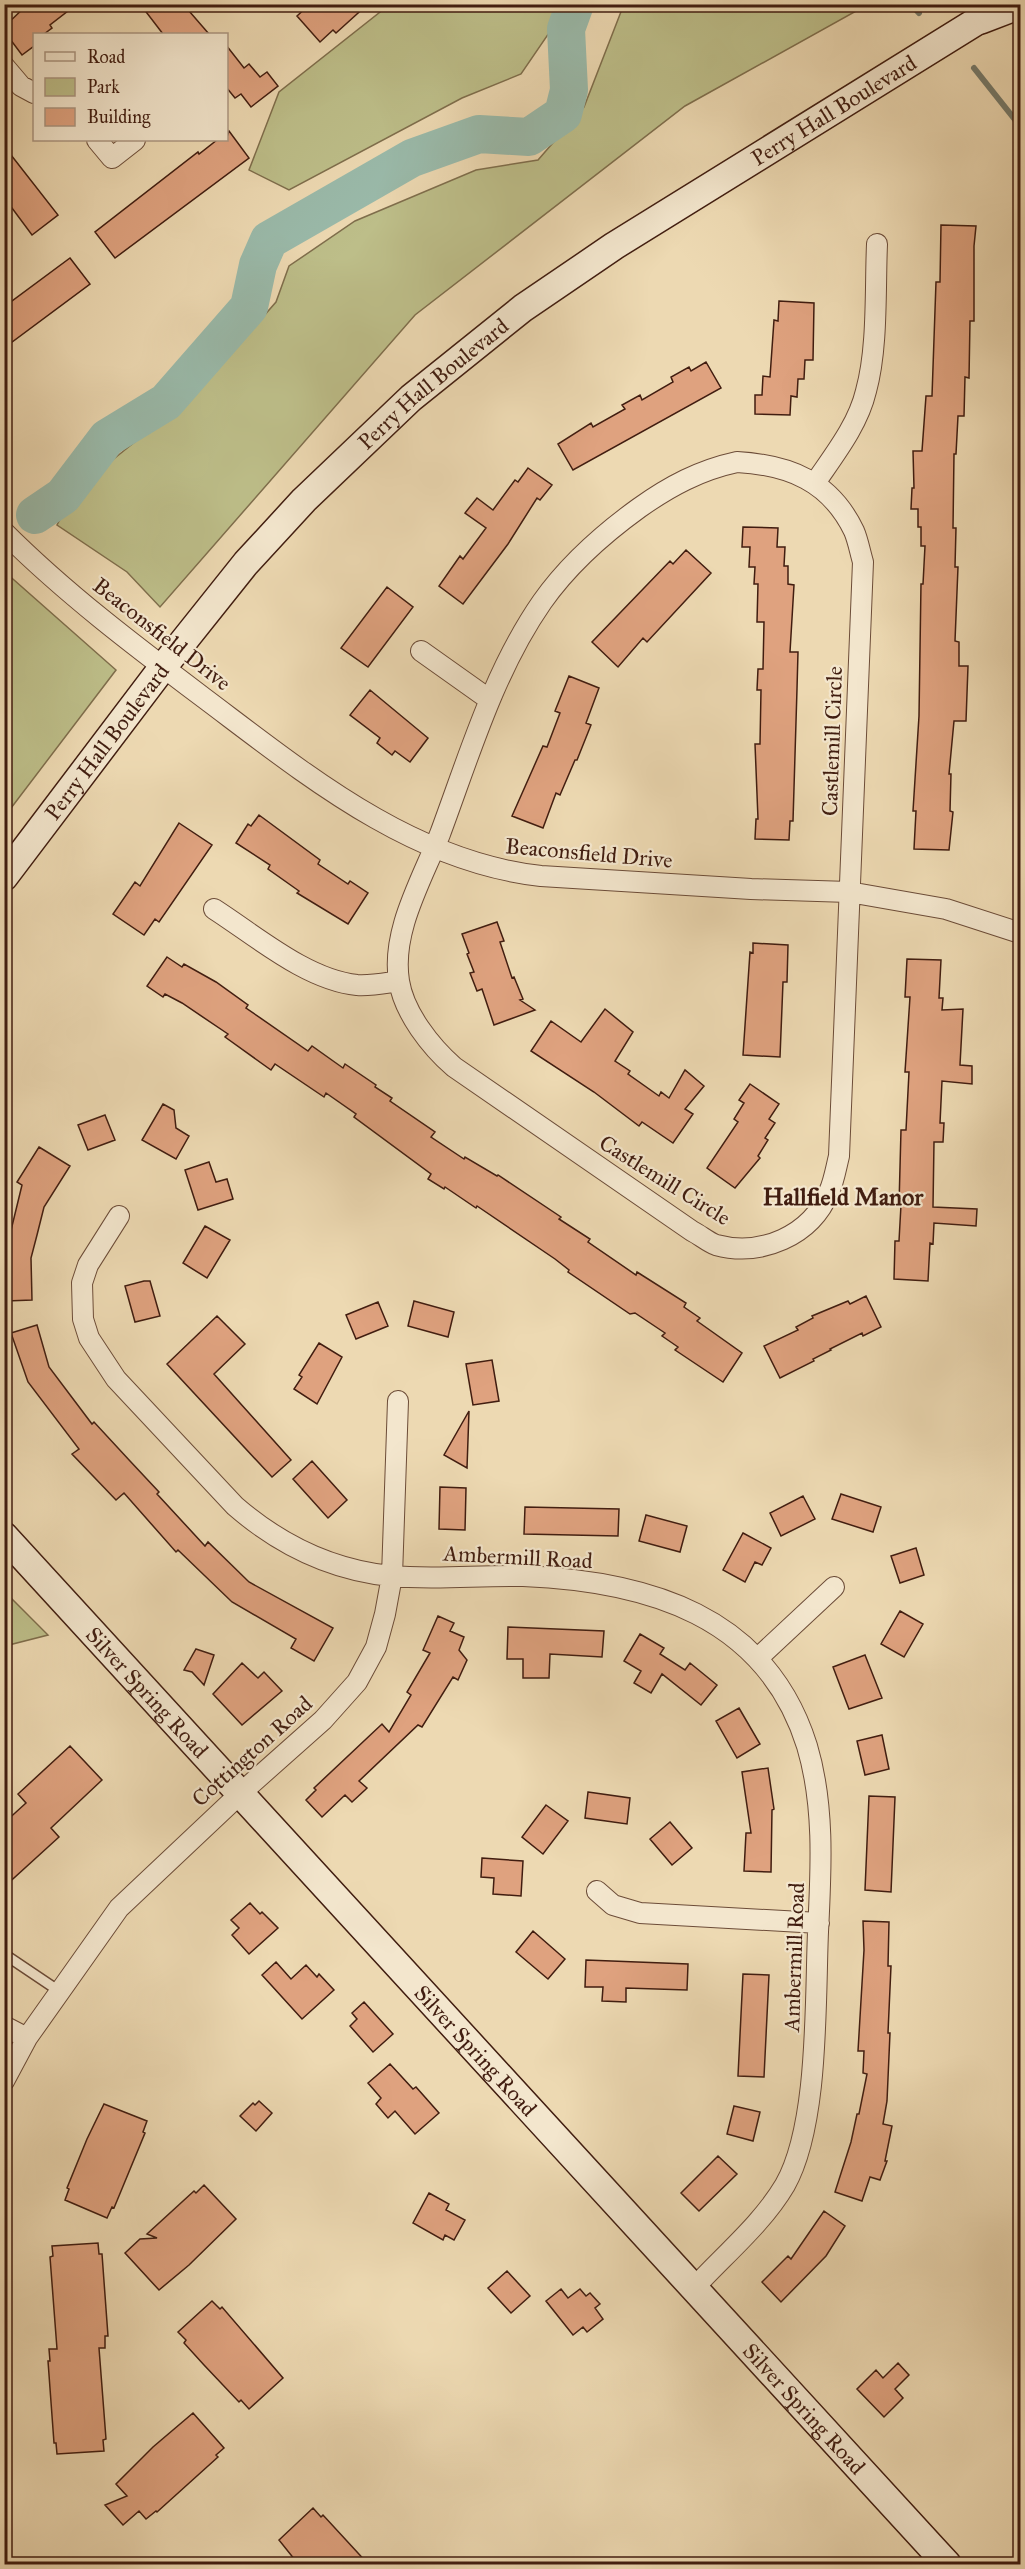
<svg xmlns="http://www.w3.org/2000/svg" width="1025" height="2569" font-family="'IM FELL Great Primer',serif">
  <rect width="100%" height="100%" fill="#edd9b2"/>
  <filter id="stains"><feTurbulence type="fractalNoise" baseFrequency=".00333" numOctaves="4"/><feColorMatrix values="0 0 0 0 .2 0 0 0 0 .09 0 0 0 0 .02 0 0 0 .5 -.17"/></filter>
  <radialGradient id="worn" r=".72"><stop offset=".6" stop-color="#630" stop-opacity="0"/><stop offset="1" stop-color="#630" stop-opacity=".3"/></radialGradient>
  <path fill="#bdbe89" stroke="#7f6e4c" stroke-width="1.5" d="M 624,4 L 867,5 L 685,106 L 415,315 L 160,607 L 127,572 L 57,525 L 75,490 L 197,392 L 276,302 L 289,266 L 355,221 L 476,170 L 538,160 L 584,107 Z
    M 389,5 L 564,5 L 560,17 L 521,74 L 462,98 L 289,190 L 249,170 L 279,92 Z
    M 5,572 L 116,670 L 5,816 Z
    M 4,1592 L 5,1592 L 48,1635 L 5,1646 Z"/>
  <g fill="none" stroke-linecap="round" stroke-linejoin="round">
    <path stroke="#767b6c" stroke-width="6" d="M 911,4 L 919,13
      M 974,68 L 1020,126"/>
    <path stroke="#9abaaa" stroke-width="38" d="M 35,515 L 63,496 L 107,438 L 166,402 L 249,307 L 258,265 L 269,240 L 412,158 L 479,134 L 529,137 L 563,114 L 569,90 L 566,29 L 575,4"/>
  </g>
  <path fill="#dfa27f" stroke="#411d10" stroke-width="1.5" d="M 28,4 L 77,4 L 50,25 L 52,28 L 44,34 L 34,34 L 34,46 L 22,55 L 4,31 L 4,27 Z
    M 140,4 L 183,4 L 209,34 L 163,34 Z
    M 310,4 L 368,4 L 336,33 L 333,30 L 320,42 L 297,16 Z
    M 226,45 L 244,68 L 249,64 L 260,77 L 267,72 L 278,86 L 251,107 L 241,94 L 235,98 L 226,87 Z
    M 229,131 L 249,158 L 115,258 L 95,232 L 198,152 L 199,154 L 217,140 L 226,140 Z
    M 4,146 L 58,215 L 32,235 L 12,208 L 4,213 Z
    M 941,225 L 976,226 L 974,246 L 974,321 L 970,321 L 969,378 L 965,377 L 964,416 L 958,416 L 956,454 L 954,454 L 953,528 L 956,528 L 955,567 L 958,567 L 955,641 L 959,642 L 959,666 L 968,666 L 966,721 L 954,721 L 949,774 L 951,774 L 950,811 L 953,812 L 949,850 L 914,849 L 916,811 L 913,811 L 919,716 L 921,584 L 923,584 L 925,546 L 921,546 L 921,527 L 918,527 L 918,509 L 911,509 L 912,488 L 914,488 L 913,451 L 922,451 L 926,396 L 932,396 L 936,282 L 940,282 Z
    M 70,258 L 90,284 L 4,348 L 4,307 Z
    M 779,301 L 814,303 L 813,360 L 805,360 L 804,379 L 798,379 L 797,397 L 791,396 L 790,415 L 755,414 L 755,395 L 762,395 L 763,376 L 770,377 L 774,320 L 778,321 Z
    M 706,362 L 721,388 L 573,470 L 558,444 L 591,423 L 593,427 L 625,409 L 622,405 L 640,395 L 642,400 L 673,382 L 671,377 L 689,367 L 691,371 Z
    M 528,468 L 552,485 L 540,500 L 537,498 L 508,544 L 463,604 L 439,586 L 460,556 L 463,559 L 486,528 L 465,513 L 477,498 L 493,510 L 515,480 L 518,482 Z
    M 743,527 L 778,528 L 777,547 L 785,547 L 784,566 L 788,566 L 788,584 L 794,585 L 790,652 L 798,652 L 797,689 L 793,821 L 790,821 L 789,840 L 755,839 L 756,819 L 758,819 L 755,744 L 760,744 L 761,690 L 757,690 L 758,669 L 763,669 L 764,622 L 757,622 L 758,584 L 754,584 L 755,567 L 749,567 L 750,547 L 742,547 Z
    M 686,550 L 711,573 L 647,642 L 643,638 L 618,667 L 592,642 L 670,561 L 673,564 Z
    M 387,587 L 413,607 L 368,667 L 341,648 Z
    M 569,676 L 599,688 L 586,723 L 591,725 L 577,760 L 575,760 L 560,795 L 556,793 L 543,828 L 512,816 L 543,746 L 547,747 L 560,713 L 555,711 Z
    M 370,690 L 428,738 L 410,762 L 395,751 L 392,755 L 377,743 L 380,738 L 350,715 Z
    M 259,815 L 320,860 L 318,864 L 348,884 L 350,881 L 368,893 L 348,924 L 297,893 L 299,891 L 268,869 L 270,865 L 236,843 L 248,824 L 251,826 Z
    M 179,823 L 212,845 L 159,922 L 155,919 L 144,935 L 113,914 L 135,882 L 140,886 Z
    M 497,922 L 504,941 L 500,942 L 512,978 L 514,977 L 523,999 L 520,1000 L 535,1010 L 494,1025 L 482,989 L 477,991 L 470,973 L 474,972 L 467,954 L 469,953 L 462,934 Z
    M 753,943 L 788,945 L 787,982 L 783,982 L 780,1057 L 743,1055 L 750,952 L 753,953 Z
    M 167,957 L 182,967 L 184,964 L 216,982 L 248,1005 L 246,1008 L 308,1051 L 312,1046 L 343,1068 L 345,1064 L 376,1085 L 375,1087 L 392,1098 L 390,1101 L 435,1132 L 431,1137 L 464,1159 L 465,1157 L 497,1176 L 498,1175 L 561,1217 L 559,1219 L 590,1239 L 588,1242 L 636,1275 L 637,1272 L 686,1303 L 684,1307 L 700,1318 L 697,1321 L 742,1353 L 723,1382 L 675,1350 L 678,1347 L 662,1336 L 665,1333 L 635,1313 L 630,1314 L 568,1272 L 569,1270 L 555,1259 L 477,1206 L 476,1208 L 445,1187 L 444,1189 L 428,1179 L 431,1174 L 354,1117 L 356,1114 L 326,1093 L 324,1097 L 275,1064 L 271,1070 L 225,1037 L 228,1034 L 182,1003 L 165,994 L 163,997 L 147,986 Z
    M 907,959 L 941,960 L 939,998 L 943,998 L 942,1010 L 963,1009 L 960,1065 L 972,1066 L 972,1084 L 942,1081 L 940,1123 L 944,1123 L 943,1142 L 934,1142 L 933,1207 L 977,1209 L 976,1226 L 934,1223 L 933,1244 L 930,1243 L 928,1281 L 894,1279 L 895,1241 L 899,1241 L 901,1205 L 899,1205 L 901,1130 L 906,1130 L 909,1072 L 905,1072 L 910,997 L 905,997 Z
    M 605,1009 L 633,1032 L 615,1061 L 630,1071 L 628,1074 L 659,1096 L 661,1092 L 669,1098 L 685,1070 L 704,1086 L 685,1109 L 693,1114 L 673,1143 L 642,1122 L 639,1126 L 594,1092 L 531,1051 L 551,1021 L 581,1042 Z
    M 750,1084 L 779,1104 L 769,1119 L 775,1123 L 765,1138 L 768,1140 L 758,1156 L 760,1158 L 735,1188 L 707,1168 L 738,1122 L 734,1119 L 744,1103 L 739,1100 Z
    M 163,1104 L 174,1110 L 176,1128 L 189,1136 L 176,1159 L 142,1140 Z
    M 105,1115 L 115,1140 L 88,1150 L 78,1125 Z
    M 39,1147 L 70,1166 L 44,1207 L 37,1235 L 31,1258 L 32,1300 L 6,1301 L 5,1255 L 22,1185 L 17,1182 Z
    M 209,1162 L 216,1182 L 227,1179 L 233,1199 L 198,1210 L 185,1170 Z
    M 205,1226 L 230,1240 L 207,1278 L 183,1263 Z
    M 144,1281 L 150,1281 L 160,1316 L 135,1322 L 125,1286 Z
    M 866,1296 L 881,1327 L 863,1336 L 862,1333 L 830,1349 L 831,1350 L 813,1359 L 814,1361 L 780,1378 L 764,1346 L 798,1330 L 796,1327 L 813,1318 L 812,1316 L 848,1301 L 850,1304 Z
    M 414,1301 L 454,1312 L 448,1337 L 408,1326 Z
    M 378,1302 L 388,1326 L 356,1339 L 346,1315 Z
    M 217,1316 L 245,1344 L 214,1374 L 291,1460 L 272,1477 L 167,1364 Z
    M 37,1325 L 49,1367 L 92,1424 L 94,1422 L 130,1461 L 159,1492 L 157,1494 L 205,1546 L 208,1542 L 249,1582 L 333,1628 L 314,1661 L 291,1648 L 296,1639 L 232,1602 L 178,1550 L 176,1552 L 124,1493 L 116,1500 L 72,1454 L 79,1449 L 28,1382 L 11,1333 Z
    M 319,1343 L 342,1357 L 317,1404 L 294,1389 L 302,1377 L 299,1375 Z
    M 492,1360 L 499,1401 L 473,1405 L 466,1364 Z
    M 469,1411 L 467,1468 L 444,1455 Z
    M 312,1461 L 347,1500 L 328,1518 L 293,1479 Z
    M 440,1487 L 466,1488 L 465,1530 L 439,1529 Z
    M 841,1494 L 881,1507 L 873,1532 L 832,1519 Z
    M 803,1496 L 815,1519 L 781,1536 L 770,1513 Z
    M 525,1507 L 619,1509 L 618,1536 L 524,1534 Z
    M 646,1515 L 687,1526 L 680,1552 L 639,1541 Z
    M 743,1533 L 771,1548 L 762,1565 L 755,1562 L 745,1582 L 723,1570 Z
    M 916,1548 L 924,1575 L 900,1583 L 891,1556 Z
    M 900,1611 L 923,1624 L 904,1657 L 881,1644 Z
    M 438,1616 L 454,1623 L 450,1631 L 464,1637 L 459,1650 L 467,1660 L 458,1680 L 453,1677 L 422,1727 L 418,1725 L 359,1781 L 367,1788 L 365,1790 L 352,1802 L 345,1795 L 322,1817 L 306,1800 L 316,1790 L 314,1788 L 382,1724 L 389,1732 L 411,1695 L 407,1692 L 430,1653 L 423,1650 Z
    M 508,1627 L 604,1631 L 602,1657 L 550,1654 L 549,1678 L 523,1678 L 523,1659 L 507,1659 Z
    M 640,1634 L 664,1648 L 660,1654 L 685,1670 L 690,1663 L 717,1685 L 701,1705 L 662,1674 L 651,1693 L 634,1683 L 641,1671 L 624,1661 Z
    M 196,1649 L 214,1655 L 204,1685 L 192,1672 L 184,1670 Z
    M 865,1655 L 882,1698 L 849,1709 L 833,1667 Z
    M 242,1663 L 258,1678 L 264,1672 L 282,1691 L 242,1725 L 213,1694 Z
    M 739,1708 L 760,1744 L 737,1758 L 716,1721 Z
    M 882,1735 L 889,1769 L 865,1775 L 857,1741 Z
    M 70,1746 L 102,1780 L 51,1828 L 59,1837 L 4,1887 L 4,1823 L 26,1803 L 18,1794 Z
    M 768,1768 L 774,1809 L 772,1810 L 771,1872 L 744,1871 L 746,1833 L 751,1833 L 742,1772 Z
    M 588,1792 L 630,1798 L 627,1824 L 585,1818 Z
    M 869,1796 L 895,1797 L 891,1892 L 865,1890 Z
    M 546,1805 L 568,1821 L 543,1854 L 522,1837 Z
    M 670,1822 L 692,1848 L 672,1865 L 650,1839 Z
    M 482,1858 L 523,1861 L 521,1896 L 493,1894 L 494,1878 L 481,1877 Z
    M 250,1903 L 260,1914 L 262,1912 L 278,1928 L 249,1954 L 232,1935 L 239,1928 L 231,1920 Z
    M 863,1921 L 889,1922 L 888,1966 L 891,1966 L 888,2033 L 890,2033 L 887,2101 L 883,2124 L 892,2126 L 885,2161 L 887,2161 L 880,2180 L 870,2177 L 862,2201 L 835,2192 L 851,2142 L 857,2114 L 859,2114 L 867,2074 L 863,2073 L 864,2051 L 858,2051 L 864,1950 Z
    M 533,1931 L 565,1959 L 548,1979 L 516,1952 Z
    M 586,1960 L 688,1964 L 687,1990 L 626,1988 L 626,2002 L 602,2001 L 603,1987 L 585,1987 Z
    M 276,1962 L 291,1979 L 306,1965 L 317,1977 L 319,1974 L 334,1990 L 302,2019 L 262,1975 Z
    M 743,1974 L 769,1975 L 764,2077 L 738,2076 Z
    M 364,2002 L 393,2034 L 373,2052 L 350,2026 L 357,2019 L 352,2013 Z
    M 390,2064 L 413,2089 L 416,2087 L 439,2113 L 415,2134 L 395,2111 L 388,2118 L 376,2104 L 381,2098 L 368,2083 Z
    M 259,2101 L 272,2113 L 256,2131 L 240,2116 L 253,2103 L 255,2105 Z
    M 104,2104 L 147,2121 L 143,2132 L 145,2133 L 114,2208 L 112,2207 L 107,2218 L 65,2200 L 69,2189 L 67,2188 L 87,2139 Z
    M 734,2106 L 760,2112 L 753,2141 L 727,2134 Z
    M 718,2156 L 737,2174 L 699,2211 L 681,2193 Z
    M 204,2185 L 236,2219 L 189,2265 L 159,2290 L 125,2253 L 140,2239 L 157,2238 L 147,2234 L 194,2191 L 196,2193 Z
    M 429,2193 L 449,2204 L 446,2210 L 465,2220 L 454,2240 L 445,2235 L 443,2240 L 413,2223 Z
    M 824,2211 L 845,2226 L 826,2256 L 781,2302 L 762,2282 L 788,2256 L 791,2259 Z
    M 98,2243 L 99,2254 L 102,2254 L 108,2336 L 105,2336 L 105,2348 L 99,2348 L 106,2439 L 103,2440 L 104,2451 L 57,2454 L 56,2443 L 54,2443 L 48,2361 L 50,2361 L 49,2349 L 57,2349 L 50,2257 L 53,2256 L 52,2246 Z
    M 507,2271 L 530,2296 L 511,2313 L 488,2288 Z
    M 561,2289 L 568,2298 L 580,2289 L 586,2296 L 590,2293 L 600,2304 L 595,2308 L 603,2319 L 587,2332 L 583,2327 L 573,2335 L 546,2301 Z
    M 212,2301 L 220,2309 L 222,2307 L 283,2378 L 249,2409 L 241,2400 L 239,2402 L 204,2365 L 184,2343 L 186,2340 L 178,2332 Z
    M 898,2363 L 909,2375 L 895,2389 L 903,2398 L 884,2417 L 857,2389 L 876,2370 L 883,2378 Z
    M 193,2413 L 224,2448 L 216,2455 L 218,2457 L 157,2512 L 156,2511 L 146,2519 L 139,2511 L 123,2525 L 105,2505 L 127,2496 L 116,2484 L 153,2447 Z
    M 313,2508 L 321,2517 L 323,2515 L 369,2565 L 299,2565 L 279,2540 Z"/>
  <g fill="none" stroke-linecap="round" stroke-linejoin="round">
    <g stroke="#6c4c38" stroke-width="12">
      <path id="service" d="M 4,1954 L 59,1991"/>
    </g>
    <g stroke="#6c4c38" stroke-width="22">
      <path id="minor" d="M 4,66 L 21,86 L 34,93
        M 97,140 L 112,158 L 135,140
        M 737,462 C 789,465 830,481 854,531 C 858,540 860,552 863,562 L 839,1156 C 836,1168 834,1181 829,1192 C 811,1236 761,1257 716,1245 C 708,1242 700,1235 692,1231 L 454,1067 C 431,1047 404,1013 399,981 C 391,931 422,880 440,834 C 469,756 494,671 542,602 C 568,565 603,534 639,508 C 670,486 700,470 737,462 Z
        M 815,483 C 834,455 858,425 866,391 C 878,348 875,289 877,244
        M 4,532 C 65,593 135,646 204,698 C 304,773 411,862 541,876 L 751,889 L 849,892 L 946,909 L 1020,933
        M 421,651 L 490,700
        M 214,909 C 256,936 307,980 357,985 C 371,986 385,983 399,981
        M 119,1216 L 88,1265 L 82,1283 L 83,1319 L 89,1338 L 116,1379 L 235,1506 C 280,1545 331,1570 391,1576 C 435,1580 479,1575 523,1576 C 647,1581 766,1615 807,1746 C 825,1806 821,1871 818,1932 C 815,2002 819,2125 785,2185 C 762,2224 724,2255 694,2288
        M 758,1658 L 834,1587
        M 597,1891 L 613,1905 L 640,1913 L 819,1923
        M 4,2026 L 27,2038
        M 4,2081 L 27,2038 L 119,1908 L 242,1792 L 323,1720 L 357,1682 L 376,1647 L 385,1614 L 392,1576 L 398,1401"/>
    </g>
    <g stroke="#411d10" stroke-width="30">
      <g id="secondary">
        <path d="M 981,20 L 1020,5"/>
        <path id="s1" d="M 4,877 L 163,667 L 246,563 L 304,500 L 411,398 L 523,308 L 614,246 L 977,21 L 997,4"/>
        <path id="s2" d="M 4,1536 L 947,2564"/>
      </g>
    </g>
    <use href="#service" stroke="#f3e6cd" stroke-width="9"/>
    <use href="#minor" stroke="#f3e6cd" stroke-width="20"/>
    <use href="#secondary" stroke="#f3e6cd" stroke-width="27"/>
  </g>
  <g text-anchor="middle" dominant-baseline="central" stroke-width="4.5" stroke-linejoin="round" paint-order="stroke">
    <g font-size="22" fill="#411d10" stroke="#f3e6cd">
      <text stroke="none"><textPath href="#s1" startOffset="1142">Perry Hall Boulevard</textPath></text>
      <text stroke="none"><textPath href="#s1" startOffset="656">Perry Hall Boulevard</textPath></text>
      <text transform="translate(162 634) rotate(38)">Beaconsfield Drive</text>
      <text transform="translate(832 741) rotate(-88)">Castlemill Circle</text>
      <text stroke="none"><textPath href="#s1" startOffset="170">Perry Hall Boulevard</textPath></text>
      <text transform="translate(589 853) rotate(5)">Beaconsfield Drive</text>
      <text transform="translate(665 1180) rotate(32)">Castlemill Circle</text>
      <text transform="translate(518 1557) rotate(3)">Ambermill Road</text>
      <text stroke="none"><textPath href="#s2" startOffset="212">Silver Spring Road</textPath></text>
      <text transform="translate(252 1751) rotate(-42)">Cottington Road</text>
      <text transform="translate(794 1957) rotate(-88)">Ambermill Road</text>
      <text stroke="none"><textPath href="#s2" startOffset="698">Silver Spring Road</textPath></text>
      <text stroke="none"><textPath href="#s2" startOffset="1184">Silver Spring Road</textPath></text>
    </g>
    <g font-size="24" font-weight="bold" fill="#411d10" stroke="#f3e6cd">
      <text x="843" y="1197">Hallfield Manor</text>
    </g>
  </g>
  <rect width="1025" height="2569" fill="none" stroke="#edd9b2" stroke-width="24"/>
  <rect x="6" y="6" width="1013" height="2557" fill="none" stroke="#411d10" stroke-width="3"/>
  <rect x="12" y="12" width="1001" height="2545" fill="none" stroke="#411d10" stroke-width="1.5"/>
  <rect x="33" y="33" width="195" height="108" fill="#f3e6cd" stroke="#ac9681" stroke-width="1.5"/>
  <rect x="45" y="52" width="30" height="9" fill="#f3e6cd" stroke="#ac9681" stroke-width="1.5"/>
  <text x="87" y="63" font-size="18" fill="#411d10">Road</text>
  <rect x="45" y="78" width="30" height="18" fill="#bdbe89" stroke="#ac9681" stroke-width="1.5"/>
  <text x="87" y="93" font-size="18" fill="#411d10">Park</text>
  <rect x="45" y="108" width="30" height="18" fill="#dfa27f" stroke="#ac9681" stroke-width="1.5"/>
  <text x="87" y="123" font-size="18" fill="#411d10">Building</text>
  <rect width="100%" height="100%" filter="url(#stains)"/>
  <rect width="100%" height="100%" fill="url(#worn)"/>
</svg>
